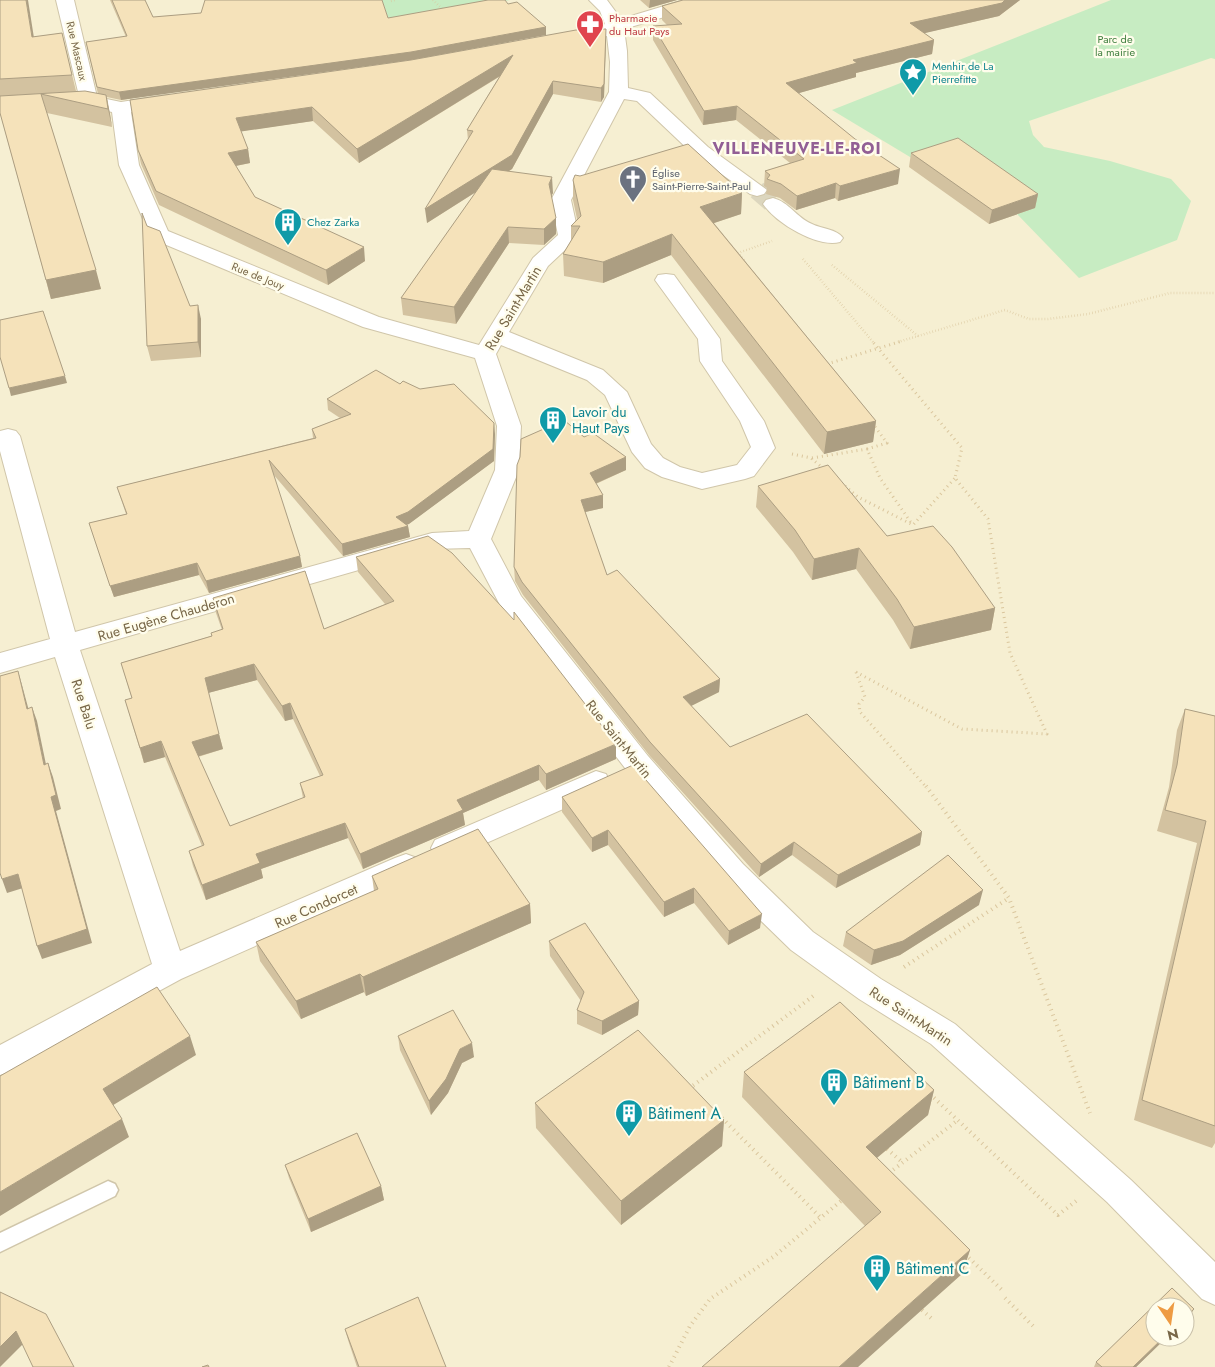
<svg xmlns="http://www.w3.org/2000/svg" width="1215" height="1367" font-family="Jost,sans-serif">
  <rect width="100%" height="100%" fill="#fdfbe5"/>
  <path fill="#f6efd2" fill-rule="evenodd" d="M 0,0 L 1215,0 L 1215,1367 L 0,1367 ZM 1155,1307 L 1185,1307 L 1185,1337 L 1155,1337 Z"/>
  <path fill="#c7ecc2" d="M 382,0 L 510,0 L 488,4 L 394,36 Z
    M 1111,0 L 1215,0 L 1215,59 L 1211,58 L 1029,121 L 1033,135 L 1044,147 L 1110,161 L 1171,179 L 1191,201 L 1177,240 L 1079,278 L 952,147 L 915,160 L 832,110 Z"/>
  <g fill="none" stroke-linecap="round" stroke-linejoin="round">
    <path stroke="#dcd6be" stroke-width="19" stroke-dasharray="19 10" stroke-linecap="butt" d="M 757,190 L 773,204"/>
    <g stroke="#d0c6aa" stroke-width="3">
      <path id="service" d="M 108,1181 L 115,1184 L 118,1190 L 115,1196 L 0,1252 L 0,1233 Z"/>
    </g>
    <g stroke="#d0c6aa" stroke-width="2">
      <path id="minor" d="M 56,0 L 74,0 L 97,97 L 121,102 L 167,95 L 174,97 L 176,101 L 174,105 L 131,112 L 139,165 L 168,231 L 379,317 L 479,345 L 533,258 L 558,235 L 551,200 L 609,92 L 610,62 L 607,36 L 570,44 L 564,43 L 561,39 L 564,35 L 592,30 L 605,24 L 600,11 L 589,0 L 607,0 L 621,19 L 684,0 L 711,0 L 708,4 L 624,29 L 627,51 L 628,88 L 650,93 L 708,147 L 767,190 L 764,194 L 757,196 L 750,194 L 694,155 L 637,101 L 624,99 L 571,200 L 579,237 L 548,266 L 509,332 L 603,370 L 627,392 L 651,444 L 663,458 L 680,467 L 702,473 L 737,465 L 751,447 L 740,421 L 700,361 L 698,339 L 655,280 L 658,275 L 666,274 L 674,275 L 720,339 L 722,361 L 764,421 L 775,448 L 754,476 L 745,479 L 702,489 L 662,477 L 645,468 L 632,452 L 605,395 L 587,380 L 501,345 L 496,354 L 521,426 L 519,470 L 491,539 L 521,596 L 648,756 L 743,864 L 813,932 L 881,979 L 955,1024 L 1131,1180 L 1215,1262 L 1215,1305 L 1202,1299 L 1107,1202 L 931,1044 L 859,999 L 791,950 L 721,882 L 628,772 L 501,607 L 470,548 L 432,549 L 80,650 L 180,951 L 395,858 L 406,854 L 417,858 L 421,866 L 417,874 L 181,979 L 12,1071 L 0,1075 L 0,1045 L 152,964 L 55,657 L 0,673 L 0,653 L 50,639 L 0,451 L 0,431 L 8,429 L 16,431 L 20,436 L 75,632 L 432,533 L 469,531 L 495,470 L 497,426 L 475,358 L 363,327 L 152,239 L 119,165 L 112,112 L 89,107 L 0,113 L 0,101 L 79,96 Z
        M 773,198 C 789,202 797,218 812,224 C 822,229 837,229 843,238 L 840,242 C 817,248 776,223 763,204 L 766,200 Z
        M 596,771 L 606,774 L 610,782 L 606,790 L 457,856 L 446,860 L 435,856 L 431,848 L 435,840 Z"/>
    </g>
    <path stroke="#dac69d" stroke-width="2.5" stroke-dasharray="0.5 2.5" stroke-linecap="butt" d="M 433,0 L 444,11
      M 391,1 L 395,0
      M 803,259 L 873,342
      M 744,260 L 738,253 L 772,241
      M 832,265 L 918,336
      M 898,342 L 1005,310 L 1029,319 L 1048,319 L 1088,314 L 1170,293 L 1215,293"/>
    <path stroke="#dac69d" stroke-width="3" stroke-dasharray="1 4" stroke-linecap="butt" d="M 827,364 L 902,341
      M 867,449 L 887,443 L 873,424
      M 792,454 L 811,458 L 824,469
      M 812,458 L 867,449 L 880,478 L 912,524
      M 845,486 L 858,497 L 913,525 L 955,478
      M 856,672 L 962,729 L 1047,734 L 1010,653 L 988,519 L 955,478 L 962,448 L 872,341
      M 856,672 L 865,697 L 859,704 L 860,712 L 927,788"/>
    <path stroke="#dac69d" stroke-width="4" stroke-dasharray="1 4.5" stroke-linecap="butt" d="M 926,786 L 1009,898 L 1090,1113
      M 904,967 L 1009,898
      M 693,1089 L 691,1087 L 816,994
      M 930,1094 L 1058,1215 L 1076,1201
      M 722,1118 L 822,1219
      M 887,1149 L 902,1162
      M 889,1173 L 958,1120
      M 965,1254 L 1004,1292
      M 1005,1298 L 1033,1326
      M 922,1310 L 932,1319
      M 669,1367 L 690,1326 L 710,1299 L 773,1257 L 841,1201"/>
    <use href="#service" fill="#fff" fill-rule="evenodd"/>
    <use href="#minor" fill="#fff" fill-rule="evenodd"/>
  </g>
  <path fill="#d3c2a0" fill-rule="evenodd" d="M 0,0 L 34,37 L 62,33 L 76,91 L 98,94 L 86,42 L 126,37 L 110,0 L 145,0 L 153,17 L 388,18 L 508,4 L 546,27 L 546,35 L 121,100 L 107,97 L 110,114 L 112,127 L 47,113 L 101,289 L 51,299 L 0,113 Z
    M 640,0 L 677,0 L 649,8 Z
    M 683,0 L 1020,0 L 999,16 L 924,33 L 934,40 L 932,54 L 856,73 L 856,77 L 799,93 L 898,184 L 838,201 L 835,198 L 796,210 L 780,198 L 766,194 L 767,188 L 764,186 L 765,171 L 790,163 L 736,120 L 703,125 L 653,40 L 653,26 L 667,25 L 662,20 L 662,6 Z
    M 606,42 L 604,97 L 601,102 L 553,94 L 512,169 L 509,171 L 553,193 L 551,196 L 556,234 L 544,245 L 509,243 L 456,324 L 403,315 L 401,298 L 476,192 L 427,223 L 468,140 L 467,130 L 499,77 L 359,163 L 313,121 L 241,131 L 248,149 L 250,163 L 236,166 L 255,197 L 365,261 L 328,285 L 159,205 L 141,164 L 138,150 L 130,100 Z
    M 911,153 L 1038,194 L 1035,208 L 989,224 L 909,167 Z
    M 573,180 L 742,193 L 741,214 L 714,223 L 876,421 L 873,442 L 824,454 L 671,255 L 603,283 L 564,276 L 563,254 L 571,241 L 571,226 L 577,219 L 573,200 Z
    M 147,226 L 190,306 L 201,319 L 201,357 L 151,361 L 147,346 Z
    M 400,384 L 495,434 L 494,461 L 407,525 L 408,526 L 410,537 L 343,556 L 273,474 L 300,556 L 302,567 L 209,593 L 199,575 L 114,597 L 89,523 L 126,514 L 117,487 L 313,438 L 312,429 L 340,418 L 328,410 L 327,399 Z
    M 584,437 L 626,457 L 626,470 L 596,484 L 603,495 L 603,508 L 585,512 L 607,575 L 720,679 L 719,692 L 691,706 L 730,747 L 922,832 L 920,845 L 836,888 L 792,855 L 759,877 L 649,755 L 523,595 L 515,581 L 514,567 Z
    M 758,486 L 887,536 L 995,608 L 991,630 L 910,649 L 893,620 L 856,569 L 812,580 L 793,552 L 756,507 Z
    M 356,557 L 616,759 L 546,790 L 539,780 L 463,813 L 465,825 L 363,869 L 348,838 L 261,869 L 263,878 L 206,900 L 193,866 L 189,851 L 202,846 L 165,757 L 144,763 L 125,700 L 132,699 L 121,663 L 211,636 L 222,630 L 216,613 L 213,598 L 324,629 L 385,604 L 358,572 ZM 257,680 L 285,721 L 293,719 L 320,776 L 300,783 L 303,798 L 230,826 L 198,757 L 223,749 L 208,693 Z
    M 1185,709 L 1215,716 L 1215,1143 L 1212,1148 L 1134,1120 L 1197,843 L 1157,831 L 1169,787 L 1177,730 Z
    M 562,797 L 760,928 L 728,945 L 694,903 L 664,917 L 608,845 L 592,852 L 562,812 Z
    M 372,876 L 530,904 L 531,923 L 366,996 L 364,992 L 301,1019 L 260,961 L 256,942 L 374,891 Z
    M 979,905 L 900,955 L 871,965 L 843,946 L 846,932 Z
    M 549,941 L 639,1001 L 638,1015 L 602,1035 L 577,1024 L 577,1010 L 581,1001 L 550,956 Z
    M 398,1036 L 474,1057 L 462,1063 L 448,1093 L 431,1115 L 400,1050 Z
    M 744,1072 L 934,1090 L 928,1115 L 877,1158 L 970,1250 L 962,1274 L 865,1226 L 742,1097 Z
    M 535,1103 L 724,1120 L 722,1146 L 621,1225 L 536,1128 Z
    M 285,1165 L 381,1186 L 384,1200 L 311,1232 L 289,1178 Z
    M 1172,1288 L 1194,1309 L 1190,1315 L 1185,1320 L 1185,1307 L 1155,1307 L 1155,1337 L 1167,1337 L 1136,1367 L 1094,1367 L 1096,1362 Z
    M 345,1329 L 446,1367 L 357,1367 L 348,1340 Z"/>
  <path fill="#ac9e82" d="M 26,0 L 28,0 L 37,57 L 32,37 Z
    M 650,0 L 677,0 L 649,8 Z
    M 1005,0 L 1020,0 L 999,16 L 908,37 L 910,23 Z
    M 546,27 L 546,35 L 412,60 L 121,100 L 119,92 Z
    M 606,29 L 604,97 L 601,102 L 601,88 Z
    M 934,40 L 932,54 L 856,73 L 856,77 L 785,97 L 786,83 L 853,60 Z
    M 513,55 L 513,68 L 359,163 L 357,149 Z
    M 553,81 L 553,94 L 512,169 L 427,223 L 425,209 Z
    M 106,95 L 110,114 L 112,127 L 108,109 Z
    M 737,106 L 736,120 L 703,125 L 704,111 Z
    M 312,107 L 313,121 L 238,132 L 236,118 Z
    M 248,149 L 250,163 L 230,167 L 228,153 Z
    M 900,169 L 898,184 L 838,201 L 840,186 Z
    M 552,177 L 553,193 L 549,200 L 549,184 Z
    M 836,183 L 835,198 L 796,210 L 797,196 Z
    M 742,193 L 741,214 L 699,228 L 700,207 Z
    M 1038,194 L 1035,208 L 989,224 L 992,210 Z
    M 556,218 L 556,234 L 544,245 L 544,229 Z
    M 508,227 L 509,243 L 456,324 L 454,307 Z
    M 672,234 L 671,255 L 603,283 L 603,262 Z
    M 364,247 L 365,261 L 328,285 L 326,270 Z
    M 96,270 L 101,289 L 51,299 L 46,280 Z
    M 198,305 L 201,319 L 201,357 L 198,342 Z
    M 65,376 L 67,383 L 11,396 L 9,388 Z
    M 876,421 L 873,442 L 824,454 L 827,432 Z
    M 494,423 L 495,434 L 494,461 L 409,524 L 398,528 L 408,526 L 410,537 L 343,556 L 342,544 L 396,517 Z
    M 626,457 L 626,470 L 590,486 L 590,473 Z
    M 603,495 L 603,508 L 581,513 L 581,500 Z
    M 859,548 L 856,569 L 812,580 L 814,559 Z
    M 300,556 L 302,567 L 209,593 L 206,581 Z
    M 197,563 L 199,575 L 114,597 L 110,586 Z
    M 995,608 L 991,630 L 910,649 L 914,627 Z
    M 254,664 L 257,680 L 208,693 L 205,678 Z
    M 18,671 L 22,685 L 32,722 L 27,709 Z
    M 720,679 L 719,692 L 683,710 L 683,697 Z
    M 290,703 L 293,719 L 285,721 L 282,706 Z
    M 32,707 L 37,721 L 49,779 L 44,765 Z
    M 219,734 L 223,749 L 196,757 L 192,742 Z
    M 161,741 L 165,757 L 144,763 L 140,748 Z
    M 616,744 L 616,759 L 546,790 L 546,774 Z
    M 48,763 L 53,777 L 61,809 L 56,811 L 92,943 L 42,959 L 37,946 L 51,797 Z
    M 539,765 L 539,780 L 463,813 L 465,825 L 363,869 L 360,854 L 457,800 Z
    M 345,823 L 348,838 L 261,869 L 263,878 L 206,900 L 202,885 L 256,854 Z
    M 608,830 L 608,845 L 592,852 L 592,838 Z
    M 922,832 L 920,845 L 836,888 L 838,875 Z
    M 794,842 L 792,855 L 759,877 L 761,864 Z
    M 18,874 L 23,888 L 7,893 L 2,879 Z
    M 694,888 L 694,903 L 664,917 L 664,902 Z
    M 983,890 L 979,905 L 900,955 L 871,965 L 874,950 Z
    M 530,904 L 531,923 L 366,996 L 363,977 Z
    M 762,914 L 760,928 L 728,945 L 729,931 Z
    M 360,974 L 364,992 L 301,1019 L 296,1001 Z
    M 639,1001 L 638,1015 L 602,1035 L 602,1021 Z
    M 190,1036 L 196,1055 L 110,1107 L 103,1089 Z
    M 472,1043 L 474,1057 L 462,1063 L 448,1093 L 431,1115 L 429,1101 L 460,1049 Z
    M 934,1090 L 928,1115 L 860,1172 L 866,1147 Z
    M 122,1119 L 129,1137 L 0,1216 L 0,1192 Z
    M 724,1120 L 722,1146 L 621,1225 L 621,1201 Z
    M 381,1186 L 384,1200 L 311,1232 L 308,1219 Z
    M 970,1250 L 962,1274 L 858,1367 L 839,1367 Z
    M 1194,1309 L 1190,1315 L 1185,1320 L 1185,1317 Z
    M 16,1331 L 23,1344 L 0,1367 L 0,1347 Z
    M 1164,1337 L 1167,1337 L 1136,1367 L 1133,1367 Z"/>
  <path fill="#f5e2ba" stroke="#ac9e82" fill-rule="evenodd" d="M 0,0 L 26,0 L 32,37 L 62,33 L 72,75 L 0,79 Z
    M 112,0 L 145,0 L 153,17 L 201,13 L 205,0 L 382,0 L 388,18 L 488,0 L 505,0 L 508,4 L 517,2 L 546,27 L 411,52 L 119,92 L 97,87 L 86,42 L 127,36 Z
    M 683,0 L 1005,0 L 1002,3 L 910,23 L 934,40 L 853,60 L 857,63 L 786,83 L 855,139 L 900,169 L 840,186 L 836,183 L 797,196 L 781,184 L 767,179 L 770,175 L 765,171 L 804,159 L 737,106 L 704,111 L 653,26 L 682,24 L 662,6 Z
    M 606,29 L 604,84 L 601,88 L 553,81 L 512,155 L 425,209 L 473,131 L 467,130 L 513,55 L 357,149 L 312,107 L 236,118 L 248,149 L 228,153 L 255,197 L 364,247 L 326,270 L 156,191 L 138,150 L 130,100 L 411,60 L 576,30 Z
    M 85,91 L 106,95 L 108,109 L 41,94 L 96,270 L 46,280 L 0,113 L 0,96 Z
    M 958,138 L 1038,194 L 992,210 L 911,153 Z
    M 688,144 L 742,193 L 700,207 L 876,421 L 827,432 L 672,234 L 603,262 L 563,254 L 580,226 L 571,226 L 581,216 L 573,180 L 575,175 L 580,176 Z
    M 492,169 L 552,177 L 549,184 L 556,218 L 544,229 L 508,227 L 454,307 L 401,298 Z
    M 142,213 L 147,226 L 160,231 L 190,306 L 198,305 L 198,342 L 147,346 Z
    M 43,311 L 65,376 L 9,388 L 0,357 L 0,320 Z
    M 376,370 L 400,384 L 403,381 L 420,389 L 454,384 L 494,423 L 493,449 L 408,512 L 396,517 L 408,526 L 342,544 L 269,460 L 300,556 L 206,581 L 197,563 L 110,586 L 89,523 L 127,514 L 117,487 L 316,438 L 312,429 L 351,414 L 327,399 Z
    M 564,420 L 584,437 L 593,433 L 626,457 L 590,473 L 603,495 L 581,500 L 607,575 L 617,570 L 720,679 L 683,697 L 730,747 L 807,714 L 922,832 L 838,875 L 794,842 L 761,864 L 650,742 L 522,582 L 514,567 L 517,465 L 520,457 L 521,439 Z
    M 828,465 L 887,536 L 933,526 L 952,547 L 995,608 L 914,627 L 897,599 L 859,548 L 814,559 L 795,530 L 758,486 Z
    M 428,536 L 452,553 L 514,620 L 514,612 L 616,744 L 546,774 L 539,765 L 457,800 L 463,810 L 360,854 L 345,823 L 256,854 L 260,863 L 202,885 L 189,851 L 204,845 L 161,741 L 140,748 L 125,700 L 132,698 L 121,663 L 212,636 L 211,633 L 223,629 L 213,598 L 305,571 L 324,629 L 394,601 L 356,557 ZM 254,664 L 282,706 L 290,703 L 323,775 L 300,783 L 305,797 L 230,826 L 192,742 L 219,734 L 205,678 Z
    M 18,671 L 27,709 L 32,707 L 44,765 L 48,763 L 56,795 L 51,797 L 87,929 L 37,946 L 18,874 L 2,879 L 0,873 L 0,676 Z
    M 1185,709 L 1215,716 L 1215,1126 L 1142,1100 L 1206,821 L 1165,810 L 1177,765 Z
    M 633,765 L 762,914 L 729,931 L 694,888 L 664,902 L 608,830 L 592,838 L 562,797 Z
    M 478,829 L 530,904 L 363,977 L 360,974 L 296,1001 L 256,942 L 378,889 L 372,876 Z
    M 948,855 L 983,890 L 903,941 L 874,950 L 846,932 Z
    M 585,923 L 639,1001 L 602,1021 L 577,1010 L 584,992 L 549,941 Z
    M 157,987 L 190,1036 L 103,1089 L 122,1119 L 0,1192 L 0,1076 Z
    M 840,1002 L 934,1090 L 866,1147 L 970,1250 L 839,1367 L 702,1367 L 881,1212 L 744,1072 Z
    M 453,1010 L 472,1043 L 460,1049 L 446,1079 L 429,1101 L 398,1036 Z
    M 638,1030 L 724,1120 L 621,1201 L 535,1103 Z
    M 357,1133 L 381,1186 L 308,1219 L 285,1165 Z
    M 1172,1288 L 1194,1309 L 1185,1317 L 1185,1307 L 1155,1307 L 1155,1337 L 1164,1337 L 1133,1367 L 1102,1367 L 1096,1362 Z
    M 0,1292 L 46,1314 L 74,1367 L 33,1367 L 16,1331 L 0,1347 Z
    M 418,1297 L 446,1367 L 359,1367 L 345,1329 Z
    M 208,1365 L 209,1367 L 202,1367 Z"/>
  <defs>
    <g id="pharmacy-pin" transform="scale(1.4375)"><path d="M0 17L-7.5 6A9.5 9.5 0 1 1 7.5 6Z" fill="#e0444e" stroke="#fffdec"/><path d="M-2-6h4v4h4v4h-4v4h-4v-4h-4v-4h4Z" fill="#fff"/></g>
    <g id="sight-pin" transform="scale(1.4375)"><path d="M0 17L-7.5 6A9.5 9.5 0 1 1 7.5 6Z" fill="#0f9aa8" stroke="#fffdec"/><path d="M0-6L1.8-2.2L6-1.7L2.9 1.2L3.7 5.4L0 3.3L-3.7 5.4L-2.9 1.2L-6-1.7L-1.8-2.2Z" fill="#fff"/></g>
    <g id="church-pin" transform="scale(1.4375)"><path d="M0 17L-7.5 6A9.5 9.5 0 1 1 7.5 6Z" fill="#6b7280" stroke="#fffdec"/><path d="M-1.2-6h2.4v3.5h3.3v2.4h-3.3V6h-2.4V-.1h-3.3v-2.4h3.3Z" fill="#fff"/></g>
    <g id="building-pin" transform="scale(1.4375)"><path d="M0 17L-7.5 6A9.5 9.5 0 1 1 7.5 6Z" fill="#0f9aa8" stroke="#fffdec"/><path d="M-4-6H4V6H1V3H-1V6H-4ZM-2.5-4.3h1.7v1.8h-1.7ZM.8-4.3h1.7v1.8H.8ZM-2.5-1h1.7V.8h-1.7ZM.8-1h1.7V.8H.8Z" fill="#fff"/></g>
  </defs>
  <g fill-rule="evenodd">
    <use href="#pharmacy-pin" x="590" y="24"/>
    <use href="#sight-pin" x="913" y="72"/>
    <use href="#church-pin" x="633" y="179"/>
    <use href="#building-pin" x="288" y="222"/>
    <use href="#building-pin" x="553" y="420"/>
    <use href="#building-pin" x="834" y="1082"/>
    <use href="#building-pin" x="629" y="1113"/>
    <use href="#building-pin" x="877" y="1268"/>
  </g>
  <g text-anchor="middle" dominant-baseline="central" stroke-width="4.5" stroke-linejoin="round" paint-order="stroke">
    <g font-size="11" fill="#be3a42" stroke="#fffdec" text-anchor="start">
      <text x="609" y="18">Pharmacie<tspan x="609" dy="13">du Haut Pays</tspan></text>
    </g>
    <g font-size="11" fill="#407f3f" stroke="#fffdec">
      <text x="1115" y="39">Parc de<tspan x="1115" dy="13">la mairie</tspan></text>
    </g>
    <g font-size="11" fill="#786748" stroke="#fffdec">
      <text transform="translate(77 51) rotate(77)">Rue Mascaux</text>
      <text transform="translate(258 276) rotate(22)">Rue de Jouy</text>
    </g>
    <g font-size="11" fill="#0d838f" stroke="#fffdec" text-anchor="start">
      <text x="932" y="66">Menhir de La<tspan x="932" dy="13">Pierrefitte</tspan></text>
      <text x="307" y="222">Chez Zarka</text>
    </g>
    <g font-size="11" fill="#5b616d" stroke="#fffdec" text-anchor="start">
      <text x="652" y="173">Église<tspan x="652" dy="13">Saint-Pierre-Saint-Paul</tspan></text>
    </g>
    <g font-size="14" fill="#786748" stroke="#fffdec">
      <text transform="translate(513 308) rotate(-59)">Rue Saint-Martin</text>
      <text transform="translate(166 617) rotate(-16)">Rue Eugène Chauderon</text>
      <text transform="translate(84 704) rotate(72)">Rue Balu</text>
      <text transform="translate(619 739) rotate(51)">Rue Saint-Martin</text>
      <text transform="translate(316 906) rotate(-24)">Rue Condorcet</text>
      <text transform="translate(911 1016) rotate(33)">Rue Saint-Martin</text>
    </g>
    <g font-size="14" fill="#0d838f" stroke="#fffdec" text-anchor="start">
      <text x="572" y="412">Lavoir du<tspan x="572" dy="16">Haut Pays</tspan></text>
    </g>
    <g font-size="16" font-weight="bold" letter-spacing="1" fill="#925f95" stroke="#fffdec">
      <text x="797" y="148">VILLENEUVE-LE-ROI</text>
    </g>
    <g font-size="16" fill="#0d838f" stroke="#fffdec" text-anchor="start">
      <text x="853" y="1082">Bâtiment B</text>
      <text x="648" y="1113">Bâtiment A</text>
      <text x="896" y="1268">Bâtiment C</text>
    </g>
  </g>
  <g transform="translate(1170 1322) rotate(167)"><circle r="24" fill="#fffdec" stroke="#c9c1aa"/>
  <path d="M0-4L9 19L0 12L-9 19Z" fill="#ee9b43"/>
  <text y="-8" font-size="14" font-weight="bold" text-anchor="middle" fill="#786748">N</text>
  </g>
</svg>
